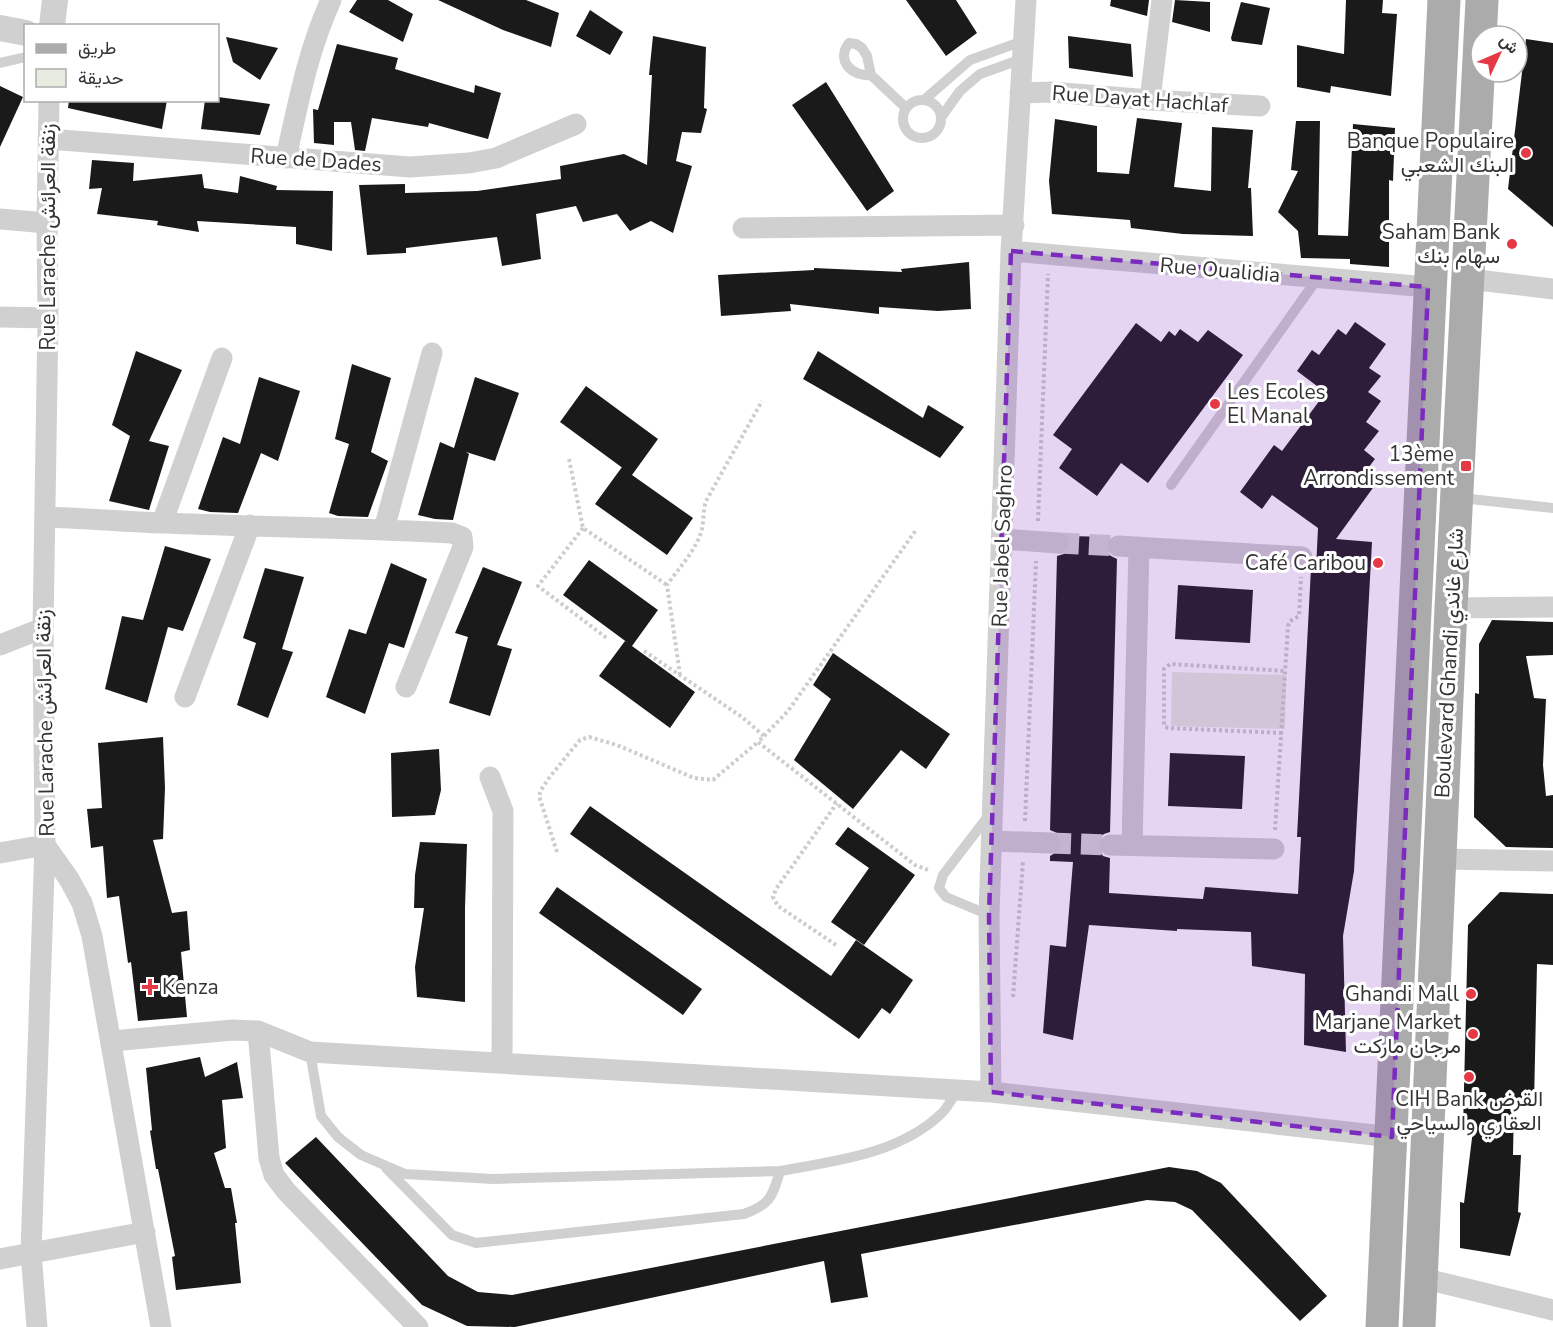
<svg xmlns="http://www.w3.org/2000/svg" width="1553" height="1327" font-family="'Nunito Sans',Vazirmatn,sans-serif">
  <rect width="100%" height="100%" fill="#fff"/>
  <path fill="#e6ecdf" d="M 1172,672 L 1286,675 L 1285,729 L 1171,726 Z"/>
  <path fill="#1a1a1a" d="M 357,0 L 388,0 L 413,14 L 403,42 L 349,12 Z
    M 438,0 L 526,0 L 559,13 L 551,47 L 503,30 Z
    M 906,0 L 956,0 L 977,33 L 946,56 Z
    M 1111,0 L 1149,0 L 1147,16 L 1110,6 Z
    M 1175,0 L 1210,2 L 1210,32 L 1172,22 Z
    M 1346,0 L 1383,0 L 1382,13 L 1397,14 L 1391,96 L 1331,86 L 1330,93 L 1297,87 L 1297,45 L 1344,54 Z
    M 1241,2 L 1270,8 L 1262,45 L 1232,41 L 1231,38 Z
    M 590,10 L 623,32 L 610,55 L 576,36 Z
    M 653,36 L 706,47 L 704,108 L 707,109 L 701,133 L 682,132 L 676,161 L 692,166 L 673,233 L 651,221 L 630,231 L 617,214 L 583,222 L 576,206 L 536,214 L 541,259 L 502,266 L 497,237 L 406,248 L 406,253 L 367,255 L 359,185 L 405,184 L 405,193 L 477,191 L 561,179 L 560,166 L 624,154 L 647,165 L 652,75 L 649,75 Z
    M 1068,36 L 1131,44 L 1133,77 L 1069,68 Z
    M 226,37 L 278,48 L 260,80 L 233,62 Z
    M 1526,39 L 1553,43 L 1553,227 L 1508,189 Z
    M 337,44 L 398,58 L 395,69 L 474,93 L 475,85 L 501,93 L 488,139 L 429,123 L 428,127 L 372,118 L 365,151 L 355,150 L 351,122 L 334,122 L 334,145 L 314,143 L 313,109 L 318,110 Z
    M 826,82 L 894,191 L 867,211 L 792,105 Z
    M 0,86 L 23,97 L 0,147 Z
    M 218,97 L 270,104 L 260,135 L 201,129 L 205,100 L 218,100 Z
    M 69,100 L 167,100 L 162,129 L 68,108 Z
    M 1137,118 L 1182,123 L 1174,187 L 1211,191 L 1212,127 L 1253,130 L 1248,188 L 1251,188 L 1253,236 L 1183,234 L 1131,228 L 1130,220 L 1052,214 L 1049,181 L 1055,119 L 1097,126 L 1097,172 L 1129,174 Z
    M 1296,121 L 1320,121 L 1318,235 L 1348,236 L 1353,124 L 1395,128 L 1393,181 L 1389,180 L 1389,267 L 1350,264 L 1350,259 L 1301,258 L 1298,231 L 1278,212 L 1298,171 L 1291,170 Z
    M 92,160 L 134,163 L 133,181 L 202,174 L 204,188 L 238,193 L 240,176 L 277,186 L 276,190 L 333,191 L 332,251 L 296,244 L 296,227 L 197,221 L 199,232 L 157,225 L 158,221 L 97,214 L 102,188 L 89,189 Z
    M 969,262 L 971,309 L 938,311 L 879,307 L 879,314 L 790,304 L 791,311 L 721,316 L 718,275 L 814,270 L 814,268 L 902,272 L 901,269 Z
    M 1355,322 L 1386,344 L 1369,368 L 1381,376 L 1368,392 L 1381,401 L 1366,422 L 1379,431 L 1364,450 L 1375,459 L 1362,476 L 1375,485 L 1336,539 L 1372,542 L 1354,871 L 1343,936 L 1346,1052 L 1304,1045 L 1305,974 L 1252,966 L 1251,932 L 1177,929 L 1177,931 L 1089,925 L 1073,1040 L 1043,1033 L 1050,945 L 1066,947 L 1073,862 L 1050,861 L 1050,856 L 1060,850 L 1063,843 L 1057,833 L 1050,830 L 1057,556 L 1064,554 L 1069,550 L 1071,543 L 1068,536 L 1109,537 L 1105,545 L 1106,551 L 1111,556 L 1117,559 L 1110,832 L 1104,834 L 1099,838 L 1097,845 L 1103,856 L 1110,858 L 1109,893 L 1203,899 L 1205,887 L 1298,894 L 1301,837 L 1297,837 L 1311,568 L 1316,569 L 1318,528 L 1272,495 L 1262,509 L 1240,492 L 1274,445 L 1282,451 L 1320,400 L 1312,393 L 1317,386 L 1297,371 L 1312,350 L 1319,355 L 1338,329 L 1346,335 Z
    M 1136,323 L 1161,342 L 1169,331 L 1175,336 L 1180,329 L 1198,342 L 1208,330 L 1243,355 L 1148,483 L 1121,463 L 1097,496 L 1059,468 L 1072,449 L 1053,435 Z
    M 136,351 L 182,370 L 149,441 L 169,446 L 149,510 L 109,501 L 130,436 L 112,425 Z
    M 818,351 L 923,418 L 928,405 L 964,427 L 940,458 L 803,379 Z
    M 352,364 L 391,378 L 371,452 L 388,461 L 368,517 L 338,516 L 329,513 L 349,444 L 335,439 Z
    M 259,377 L 300,391 L 278,461 L 261,453 L 238,513 L 210,512 L 198,509 L 223,437 L 240,444 Z
    M 475,377 L 519,393 L 495,461 L 466,452 L 469,454 L 453,520 L 435,519 L 418,515 L 440,442 L 454,448 Z
    M 586,386 L 658,439 L 632,475 L 693,518 L 667,555 L 595,504 L 622,467 L 624,469 L 560,422 Z
    M 165,546 L 211,559 L 183,631 L 168,627 L 147,703 L 105,689 L 122,616 L 143,620 Z
    M 589,560 L 658,610 L 632,646 L 695,692 L 670,728 L 599,676 L 625,641 L 628,643 L 563,595 Z
    M 391,563 L 427,579 L 404,648 L 389,643 L 365,714 L 326,697 L 349,629 L 366,634 Z
    M 483,567 L 522,582 L 497,645 L 512,649 L 490,716 L 449,703 L 468,637 L 455,633 Z
    M 265,568 L 304,577 L 282,649 L 293,652 L 268,718 L 237,705 L 256,643 L 243,638 Z
    M 1178,585 L 1253,590 L 1250,643 L 1175,639 Z
    M 1492,620 L 1553,622 L 1553,655 L 1526,656 L 1534,698 L 1546,699 L 1543,765 L 1546,796 L 1553,795 L 1553,848 L 1506,847 L 1474,817 L 1475,693 L 1479,694 L 1479,644 Z
    M 833,653 L 950,734 L 926,769 L 901,750 L 853,809 L 794,760 L 831,699 L 813,685 Z
    M 163,737 L 165,788 L 163,839 L 153,840 L 172,913 L 187,911 L 190,950 L 181,952 L 187,1017 L 138,1021 L 131,962 L 128,963 L 119,896 L 107,898 L 103,846 L 91,848 L 87,809 L 102,808 L 98,743 Z
    M 439,749 L 441,790 L 435,815 L 392,817 L 391,753 Z
    M 1170,753 L 1245,756 L 1242,809 L 1168,806 Z
    M 590,806 L 831,976 L 856,940 L 913,980 L 890,1014 L 882,1008 L 859,1039 L 570,834 Z
    M 848,827 L 915,875 L 864,945 L 831,922 L 869,868 L 835,844 Z
    M 420,842 L 467,844 L 465,908 L 465,1002 L 417,997 L 415,967 L 424,908 L 414,908 L 415,875 Z
    M 557,887 L 702,989 L 683,1015 L 539,913 Z
    M 1500,892 L 1553,894 L 1553,965 L 1537,964 L 1534,1103 L 1514,1102 L 1513,1155 L 1521,1155 L 1518,1212 L 1521,1213 L 1510,1256 L 1460,1248 L 1460,1202 L 1464,1203 L 1473,1130 L 1463,1130 L 1468,925 Z
    M 200,1057 L 205,1077 L 237,1062 L 243,1098 L 222,1100 L 226,1148 L 214,1153 L 225,1188 L 231,1188 L 237,1223 L 235,1223 L 241,1283 L 176,1290 L 172,1257 L 175,1256 L 158,1169 L 156,1169 L 150,1131 L 152,1130 L 146,1068 Z
    M 316,1137 L 448,1276 L 478,1292 L 512,1295 L 1169,1167 L 1197,1171 L 1221,1183 L 1327,1296 L 1300,1321 L 1192,1210 L 1175,1202 L 1147,1200 L 861,1254 L 868,1297 L 831,1303 L 824,1261 L 515,1327 L 467,1326 L 422,1305 L 285,1163 Z"/>
  <g fill="none" stroke-linecap="round" stroke-linejoin="round">
    <path stroke="#d6d6d6" stroke-width="21" stroke-dasharray="21 10" stroke-linecap="butt" d="M 1058,543 L 1118,546
      M 1050,843 L 1110,845"/>
    <path stroke="#cdcdcd" stroke-width="4" stroke-dasharray="3 3" stroke-linecap="butt" d="M 569,459 L 583,528 L 667,585
      M 1038,521 L 1048,274
      M 583,528 L 538,586 L 608,639
      M 644,651 L 742,717 L 764,736 L 758,742 L 768,750 L 915,865 L 928,870
      M 680,675 L 667,585 C 679,568 697,549 702,529 C 704,520 703,510 706,501 L 762,401
      M 1282,733 L 1168,728 L 1164,726 L 1164,669 L 1170,664 L 1286,671
      M 764,736 L 788,711 L 916,530
      M 1025,821 L 1036,561
      M 1275,830 L 1288,626 L 1290,621 L 1299,616 L 1301,577
      M 557,852 L 539,796 L 541,790 L 549,778 L 570,752 L 580,740 L 589,737 L 617,745 L 694,778 L 713,780 L 758,742
      M 836,945 L 778,906 L 773,897 L 776,889 L 837,803
      M 1013,997 L 1023,861"/>
    <path stroke="#d0d0d0" stroke-width="10" d="M 0,63 L 26,57
      M 871,75 C 853,77 835,61 849,43 L 856,44 L 862,48 L 867,56 L 871,75 L 906,108
      M903 119a19 19 0 1 1 38 0a19 19 0 1 1-38 0Z
      M 924,100 L 970,60 L 1023,41
      M 942,116 L 960,91 L 980,74 L 1022,59
      M 1171,485 L 1317,279
      M 1461,498 L 1553,508
      M 989,915 L 946,897 L 939,888 L 943,875 L 989,815
      M 310,1052 L 321,1116 L 338,1137 L 361,1155 L 405,1174 L 493,1179 L 780,1171 C 835,1161 900,1154 942,1113 C 948,1107 953,1097 957,1090
      M 386,1168 L 452,1235 L 476,1243 L 744,1214 C 771,1204 772,1197 780,1171"/>
    <path stroke="#d0d0d0" stroke-width="21" d="M 1020,93 L 1051,92 L 1150,100 L 1260,106
      M 49,100 L 47,223 L 48,318 L 43,628 L 45,845 L 69,879 L 82,903 L 92,936 L 161,1327
      M 1150,100 L 1162,0
      M 48,139 L 410,167 L 469,163 L 496,158 L 576,124
      M 286,158 C 298,104 308,50 331,0
      M 0,219 L 47,223
      M 743,228 L 1014,225
      M 1011,251 L 1428,287
      M 1469,279 L 1553,289
      M 0,317 L 48,318
      M 45,517 C 85,518 124,522 164,523 C 260,527 356,528 452,533 L 462,537 L 463,547 L 406,687
      M 162,523 L 222,358
      M 384,529 L 432,353
      M 1002,539 L 1058,543
      M 1118,546 L 1302,557
      M 1451,608 L 1553,607
      M 0,645 L 43,628
      M 185,697 L 250,525
      M 490,777 L 503,811 L 502,1062
      M 992,841 L 1050,843
      M 1110,845 L 1274,849
      M 1132,845 L 1139,547
      M 0,853 L 45,845 L 31,1253 L 37,1327
      M 1440,859 L 1553,861
      M 258,1031 L 269,1158 L 274,1175 L 286,1191 L 418,1327
      M 112,1041 L 233,1030 L 258,1031 L 310,1052 L 991,1092 L 1392,1137
      M 991,1092 L 989,915 L 1011,251 L 1026,0
      M 0,1259 L 145,1232
      M 1422,1278 L 1553,1310"/>
    <path stroke="#d0d0d0" stroke-width="26" d="M 52,26 L 55,0
      M 0,28 L 26,33"/>
    <path stroke="#ababab" stroke-width="33" d="M 1382,1327 C 1405,885 1420,442 1444,0
      M 1419,1327 L 1451,608 L 1482,0"/>
  </g>
  <path fill="#7b2cbf" fill-opacity="0.2" stroke="#7b2cbf" stroke-width="4.5" stroke-dasharray="12 8" stroke-linejoin="round" d="M 1011,251 L 1428,287 L 1392,1137 L 991,1092 L 989,915 Z"/>
  <g fill="#e63946" stroke="#fff" stroke-width="2">
    <circle cx="1526" cy="153" r="6"/>
    <circle cx="1512" cy="244" r="6"/>
    <circle cx="1215" cy="404" r="6"/>
    <rect x="1460" y="460" width="12" height="12" rx="3"/>
    <circle cx="1378" cy="563" r="6"/>
    <path d="M147 978h6v6h6v6h-6v6h-6v-6h-6v-6h6z"/>
    <circle cx="1471" cy="994" r="6"/>
    <circle cx="1473" cy="1034" r="6"/>
    <circle cx="1469" cy="1077" r="6"/>
  </g>
  <g text-anchor="middle" dominant-baseline="central" stroke-width="6" stroke-linejoin="round" paint-order="stroke">
    <g font-size="21" fill="#333" stroke="#fff">
      <text transform="translate(1140 99) rotate(4)">Rue Dayat Hachlaf</text>
      <text transform="translate(316 160) rotate(4)">Rue de Dades</text>
      <text transform="translate(48 237) rotate(-90)">Rue Larache زنقة العرائش</text>
      <text transform="translate(1220 270) rotate(5)">Rue Oualidia</text>
      <text transform="translate(1002 546) rotate(-88)">Rue Jabel Saghro</text>
      <text transform="translate(1449 663) rotate(-87)">Boulevard Ghandi شارع غاندي</text>
      <text transform="translate(45 723) rotate(-91)">Rue Larache زنقة العرائش</text>
    </g>
    <g font-size="21" fill="#333" stroke="#fff" text-anchor="end">
      <text x="1514" y="141">Banque Populaire<tspan x="1514" dy="24">البنك الشعبي</tspan></text>
      <text x="1500" y="232">Saham Bank<tspan x="1500" dy="24">سهام بنك</tspan></text>
      <text x="1227" y="392" text-anchor="start">Les Ecoles<tspan x="1227" dy="24">El Manal</tspan></text>
      <text x="1454" y="454">13ème<tspan x="1454" dy="24">Arrondissement</tspan></text>
      <text x="1366" y="563">Café Caribou</text>
      <text x="162" y="987" text-anchor="start">Kenza</text>
      <text x="1459" y="994">Ghandi Mall</text>
      <text x="1461" y="1022">Marjane Market<tspan x="1461" dy="24">مرجان ماركت</tspan></text>
      <text x="1469" y="1099" text-anchor="middle">CIH Bank القرض<tspan x="1469" dy="24">العقاري والسياحي</tspan></text>
    </g>
  </g>
  <rect x="24" y="24" width="195" height="78" fill="#ffffff" stroke="#adadad" stroke-width="1.5"/>
  <rect x="36" y="44" width="30" height="9" fill="#ababab" stroke="#adadad" stroke-width="1.5"/>
  <text x="78" y="54" font-size="18" fill="#333333">طريق</text>
  <rect x="36" y="69" width="30" height="18" fill="#e6ecdf" stroke="#adadad" stroke-width="1.5"/>
  <text x="78" y="84" font-size="18" fill="#333333">حديقة</text>
  <g transform="translate(1499 54) rotate(46)"><circle r="28" fill="#ffffff" stroke="#adadad" stroke-width="1.5"/>
  <path d="M0-4.5L10 22L0 15L-10 22Z" fill="#e63946"/>
  <text y="-9" font-size="16" font-weight="bold" text-anchor="middle" fill="#333333">ش</text>
  </g>
</svg>
